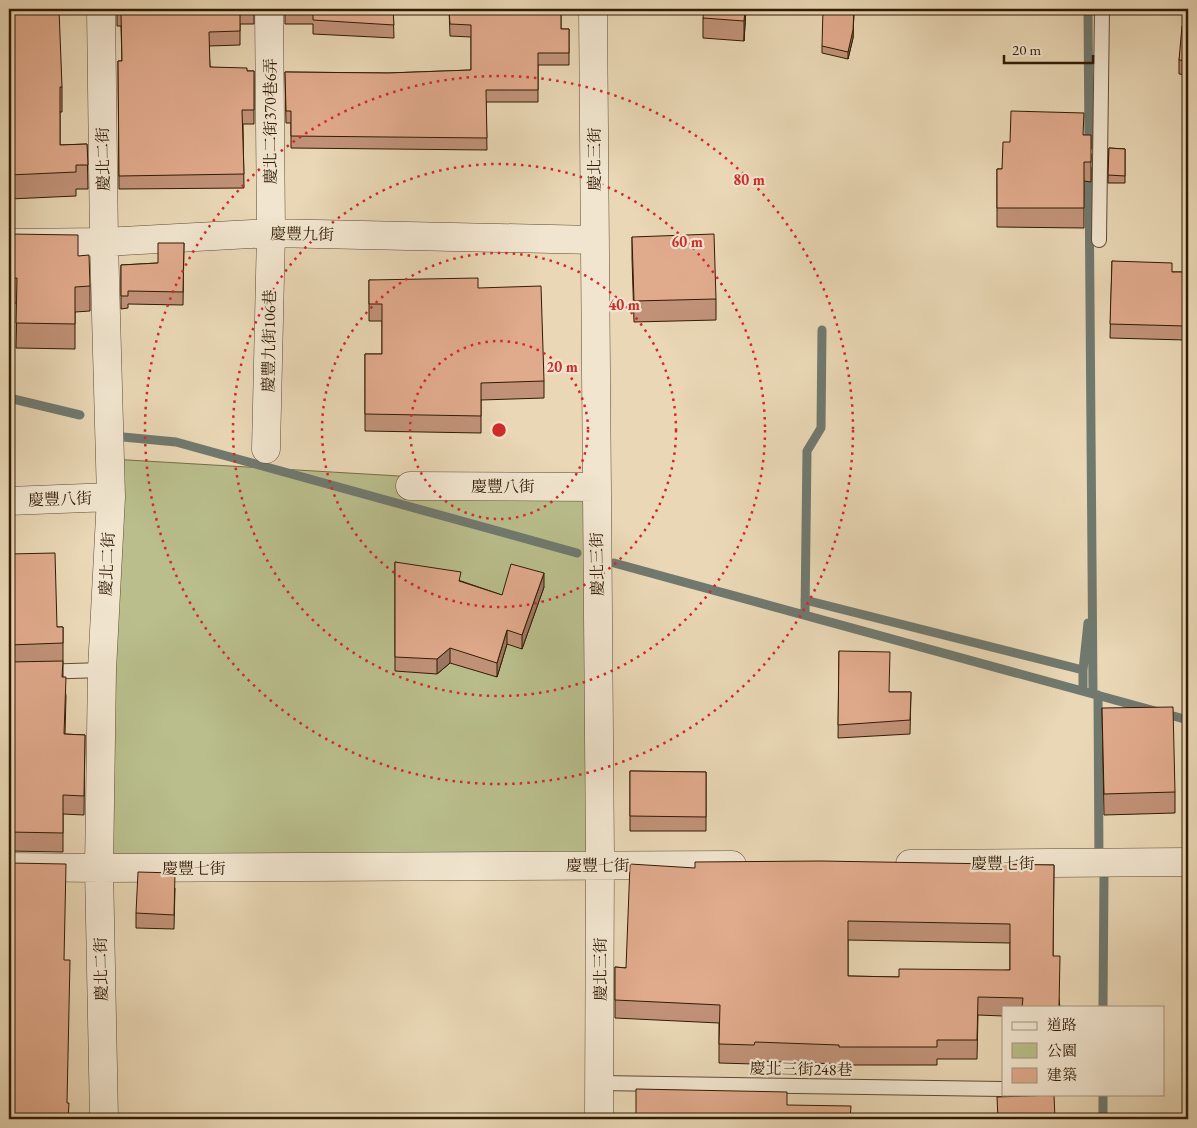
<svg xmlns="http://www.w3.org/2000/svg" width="1197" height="1128" font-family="'EB Garamond','Noto Serif TC',serif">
  <rect width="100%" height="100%" fill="#e9d7b5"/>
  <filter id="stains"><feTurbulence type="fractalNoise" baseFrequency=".004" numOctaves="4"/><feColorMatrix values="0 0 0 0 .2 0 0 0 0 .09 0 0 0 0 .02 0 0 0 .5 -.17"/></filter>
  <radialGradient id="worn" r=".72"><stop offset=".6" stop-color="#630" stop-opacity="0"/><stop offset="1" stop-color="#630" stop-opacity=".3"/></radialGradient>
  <path fill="#b9be8c" stroke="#766c48" d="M 111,459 L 585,487 L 600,856 L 112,858 Z"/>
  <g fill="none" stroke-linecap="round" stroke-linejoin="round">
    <path stroke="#70796f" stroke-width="9" d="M 1088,9 L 1089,146
      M 1089,171 L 1093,693
      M 9,398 L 80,415
      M 123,437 L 176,442 L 577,553
      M 614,563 L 1188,720
      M 805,600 L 1083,670
      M 805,615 L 807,451 L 821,428 L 822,330
      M 1083,690 L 1083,670 L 1088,623
      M 1098,695 L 1099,862 L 1104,876 L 1103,1007
      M 1103,1119 L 1103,1094"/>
    <g stroke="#604a30" stroke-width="16">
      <path id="lane" d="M 1099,240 L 1102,9
        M 9,673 L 102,670
        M 599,1083 L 1003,1089"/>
    </g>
    <g stroke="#604a30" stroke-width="29">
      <path id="street" d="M 101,9 L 104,242 L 111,497 L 102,670 L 99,868 L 104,1119
        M 593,9 L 600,856 L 599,1119
        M 9,243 L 104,242 L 271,233 L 595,240
        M 266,449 L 271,233 L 269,9
        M 410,486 L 597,487
        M 9,501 L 111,497
        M 910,864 L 1188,862
        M 9,867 L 99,868 L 732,865"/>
    </g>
    <use href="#lane" stroke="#f1e5cf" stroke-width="14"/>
    <use href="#street" stroke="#f1e5cf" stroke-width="28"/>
  </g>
  <path fill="#c19278" stroke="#321b04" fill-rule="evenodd" d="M 9,9 L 62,87 L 62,112 L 60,112 L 60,145 L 87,144 L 88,189 L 76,189 L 76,196 L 9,199 Z
    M 117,9 L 254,9 L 254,24 L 240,24 L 240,45 L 209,46 L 210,67 L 247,71 L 254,71 L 254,124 L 243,124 L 244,188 L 119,189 L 118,61 L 122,61 L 121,26 L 117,26 Z
    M 285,9 L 393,9 L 394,38 L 313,34 L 313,24 L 285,24 Z
    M 449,9 L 561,9 L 561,29 L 569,29 L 569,65 L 538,65 L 538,102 L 486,102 L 487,150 L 291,148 L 291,123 L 286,123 L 285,72 L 388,73 L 471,70 L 471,37 L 450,36 Z
    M 746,9 L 744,41 L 703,38 L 703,18 Z
    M 854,9 L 853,38 L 848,59 L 822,53 L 822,46 Z
    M 1188,27 L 1188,75 L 1179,74 L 1179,60 Z
    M 1084,135 L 1091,154 L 1091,182 L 1084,181 L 1084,228 L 997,227 L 997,169 L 1002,169 L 1010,142 Z
    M 1109,148 L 1125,149 L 1125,183 L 1108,183 Z
    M 9,234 L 78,256 L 90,286 L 90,311 L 75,312 L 75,349 L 16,348 L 17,303 L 9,303 Z
    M 632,237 L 716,299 L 716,320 L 634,322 L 632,258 Z
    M 184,243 L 183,305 L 128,304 L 128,308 L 121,309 L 121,265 L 158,263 Z
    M 1112,261 L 1172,272 L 1188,272 L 1188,348 L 1186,348 L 1185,340 L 1110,338 Z
    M 369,280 L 478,288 L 544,381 L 544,398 L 481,400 L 481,433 L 365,431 L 365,354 L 382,354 L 382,321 L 369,321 Z
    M 9,554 L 57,627 L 63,627 L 63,677 L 66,696 L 65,734 L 85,735 L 84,815 L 63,814 L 63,852 L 9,851 Z
    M 395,562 L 461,581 L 502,595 L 544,587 L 522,649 L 507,644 L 497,677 L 450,663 L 437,674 L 395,671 Z
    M 839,651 L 890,692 L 911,692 L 910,734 L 838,738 Z
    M 1102,708 L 1175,792 L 1175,813 L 1104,815 Z
    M 630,771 L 706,772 L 706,831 L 630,831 Z
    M 1054,865 L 1053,956 L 1060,1007 L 1003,1007 L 1003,1016 L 978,1015 L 977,1059 L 937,1059 L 937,1065 L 839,1065 L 839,1064 L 755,1061 L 754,1064 L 719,1063 L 719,1023 L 615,1018 L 615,967 L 626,968 L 695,868 ZM 848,940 L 1010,943 L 1010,970 L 899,977 L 848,976 Z
    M 175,888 L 174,929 L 136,928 L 136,913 Z"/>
  <path fill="#9d7762" stroke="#321b04" d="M 745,9 L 746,9 L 744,41 L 744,21 Z
    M 854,9 L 853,38 L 848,59 L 848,52 Z
    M 544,573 L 544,587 L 522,649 L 522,635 Z
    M 507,630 L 507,644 L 497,677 L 497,663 Z
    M 450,648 L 450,663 L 437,674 L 437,659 Z"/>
  <path fill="#e0aa8c" stroke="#321b04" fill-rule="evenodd" d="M 9,9 L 59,9 L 62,87 L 60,87 L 60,145 L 87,144 L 88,165 L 76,165 L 76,172 L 9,175 Z
    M 117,9 L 254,9 L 254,11 L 240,11 L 240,31 L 209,32 L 210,67 L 247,68 L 247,71 L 254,71 L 254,110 L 242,110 L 244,174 L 119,176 L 118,61 L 122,61 L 121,12 L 117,12 Z
    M 285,9 L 393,9 L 394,25 L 313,20 L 313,11 L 285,11 Z
    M 449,9 L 561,9 L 561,29 L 569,29 L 569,53 L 538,53 L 538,90 L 486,90 L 487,138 L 291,136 L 291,111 L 286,111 L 285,72 L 388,73 L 471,70 L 471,25 L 450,24 Z
    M 704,9 L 745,9 L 744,21 L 703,18 Z
    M 823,9 L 854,9 L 853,30 L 848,52 L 822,46 Z
    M 1182,26 L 1188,27 L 1188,61 L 1179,60 Z
    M 1011,111 L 1084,113 L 1083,135 L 1091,135 L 1091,162 L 1084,162 L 1084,208 L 997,208 L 997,169 L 1002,169 L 1003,142 L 1010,142 Z
    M 1109,148 L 1125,149 L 1125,176 L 1108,175 Z
    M 9,234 L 78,235 L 78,256 L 89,255 L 90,286 L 75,287 L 75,324 L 16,323 L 17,278 L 9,279 Z
    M 714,234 L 716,299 L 634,301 L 632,237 Z
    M 158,243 L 184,243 L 183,292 L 128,291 L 128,296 L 121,296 L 121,265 L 158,263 Z
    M 1112,261 L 1172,263 L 1172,272 L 1188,272 L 1188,334 L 1186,334 L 1185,326 L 1110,324 Z
    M 478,278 L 478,288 L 541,286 L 544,381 L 481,383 L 481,416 L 365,414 L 365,354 L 382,354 L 382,304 L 369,304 L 369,280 Z
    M 55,553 L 57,627 L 63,627 L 63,643 L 9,645 L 9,554 Z
    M 395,562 L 461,572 L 459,581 L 502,595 L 511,564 L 544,573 L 522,635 L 507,630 L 497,663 L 450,648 L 437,659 L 395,657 Z
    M 839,651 L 890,652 L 889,692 L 911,692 L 910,720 L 838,725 Z
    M 63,661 L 62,677 L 66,677 L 64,734 L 85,735 L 84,796 L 63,795 L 63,833 L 9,832 L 9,662 Z
    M 1173,707 L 1175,792 L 1104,794 L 1102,708 Z
    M 630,771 L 706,772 L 706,817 L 630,816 Z
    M 821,861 L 1054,865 L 1053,956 L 1060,956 L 1059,1007 L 1022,1007 L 1023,998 L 978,997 L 977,1040 L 937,1040 L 937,1047 L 839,1047 L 839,1045 L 755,1042 L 754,1045 L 719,1044 L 720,1005 L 615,1000 L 615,967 L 626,968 L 630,864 L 695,868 L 695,862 ZM 848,921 L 1010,924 L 1010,970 L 899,969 L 899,977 L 848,976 Z
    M 9,863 L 66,864 L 64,960 L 70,960 L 67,1103 L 69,1103 L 68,1119 L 9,1119 Z
    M 138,872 L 175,873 L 174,915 L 136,913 Z
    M 636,1089 L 787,1092 L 787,1105 L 851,1106 L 850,1119 L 636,1119 Z
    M 1054,1095 L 1055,1119 L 998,1119 L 997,1097 Z"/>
  <g fill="none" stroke="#d62828" stroke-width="2.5" stroke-dasharray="2.5 5">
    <circle cx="499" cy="430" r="89"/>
    <circle cx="499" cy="430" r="177"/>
    <circle cx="499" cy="430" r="266"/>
    <circle cx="499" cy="430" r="354"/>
  </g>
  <g text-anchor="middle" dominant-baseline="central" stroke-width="4.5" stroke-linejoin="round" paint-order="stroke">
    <g font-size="16" fill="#321b04" stroke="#f1e5cf">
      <text transform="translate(270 121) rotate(-90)">慶北二街370巷6弄</text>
      <text transform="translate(103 159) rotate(-91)">慶北二街</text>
      <text transform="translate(594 159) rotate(-90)">慶北三街</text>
      <text transform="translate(302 234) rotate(1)">慶豐九街</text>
      <text transform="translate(269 341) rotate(-89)">慶豐九街106巷</text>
      <text x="503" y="486">慶豐八街</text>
      <text transform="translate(60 499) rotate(-2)">慶豐八街</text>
      <text transform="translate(107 564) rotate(-87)">慶北二街</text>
      <text transform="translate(597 564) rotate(-91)">慶北三街</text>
      <text x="1003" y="863">慶豐七街</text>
      <text x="598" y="865">慶豐七街</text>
      <text x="194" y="868">慶豐七街</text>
      <text transform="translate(101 969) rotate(-91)">慶北二街</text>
      <text transform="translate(600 969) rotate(-90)">慶北三街</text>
      <text transform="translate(801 1069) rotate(1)">慶北三街248巷</text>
    </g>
  </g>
  <circle cx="499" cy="430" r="8" fill="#d62828" stroke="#f1e5cf" stroke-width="2.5"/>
  <g font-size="15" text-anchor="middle" font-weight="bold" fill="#d62828" stroke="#f1e5cf" stroke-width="4.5" stroke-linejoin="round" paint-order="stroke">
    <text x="749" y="185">80 m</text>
    <text x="687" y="247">60 m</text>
    <text x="624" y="310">40 m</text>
    <text x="562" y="372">20 m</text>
  </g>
  <rect width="1197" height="1128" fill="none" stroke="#e9d7b5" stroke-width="30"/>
  <rect x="10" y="10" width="1177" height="1108" fill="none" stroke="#321b04" stroke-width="2.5"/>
  <rect x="15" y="15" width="1167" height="1098" fill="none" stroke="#321b04"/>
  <rect x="1002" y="1006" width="162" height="90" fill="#f1e5cf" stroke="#a5947e"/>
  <rect x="1012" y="1022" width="25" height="8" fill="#f1e5cf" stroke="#a5947e"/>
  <text x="1047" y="1030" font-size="15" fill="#321b04">道路</text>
  <rect x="1012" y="1043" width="25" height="15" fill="#b9be8c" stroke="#a5947e"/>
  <text x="1047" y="1056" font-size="15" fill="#321b04">公園</text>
  <rect x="1012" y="1068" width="25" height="15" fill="#e0aa8c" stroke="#a5947e"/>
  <text x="1047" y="1080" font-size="15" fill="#321b04">建築</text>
  <path d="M1004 55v8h89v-8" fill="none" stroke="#321b04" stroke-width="2.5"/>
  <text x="1012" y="55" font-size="15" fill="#321b04" stroke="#f1e5cf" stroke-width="4" paint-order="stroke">20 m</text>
  <rect width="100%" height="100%" filter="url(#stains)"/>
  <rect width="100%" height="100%" fill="url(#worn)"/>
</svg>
